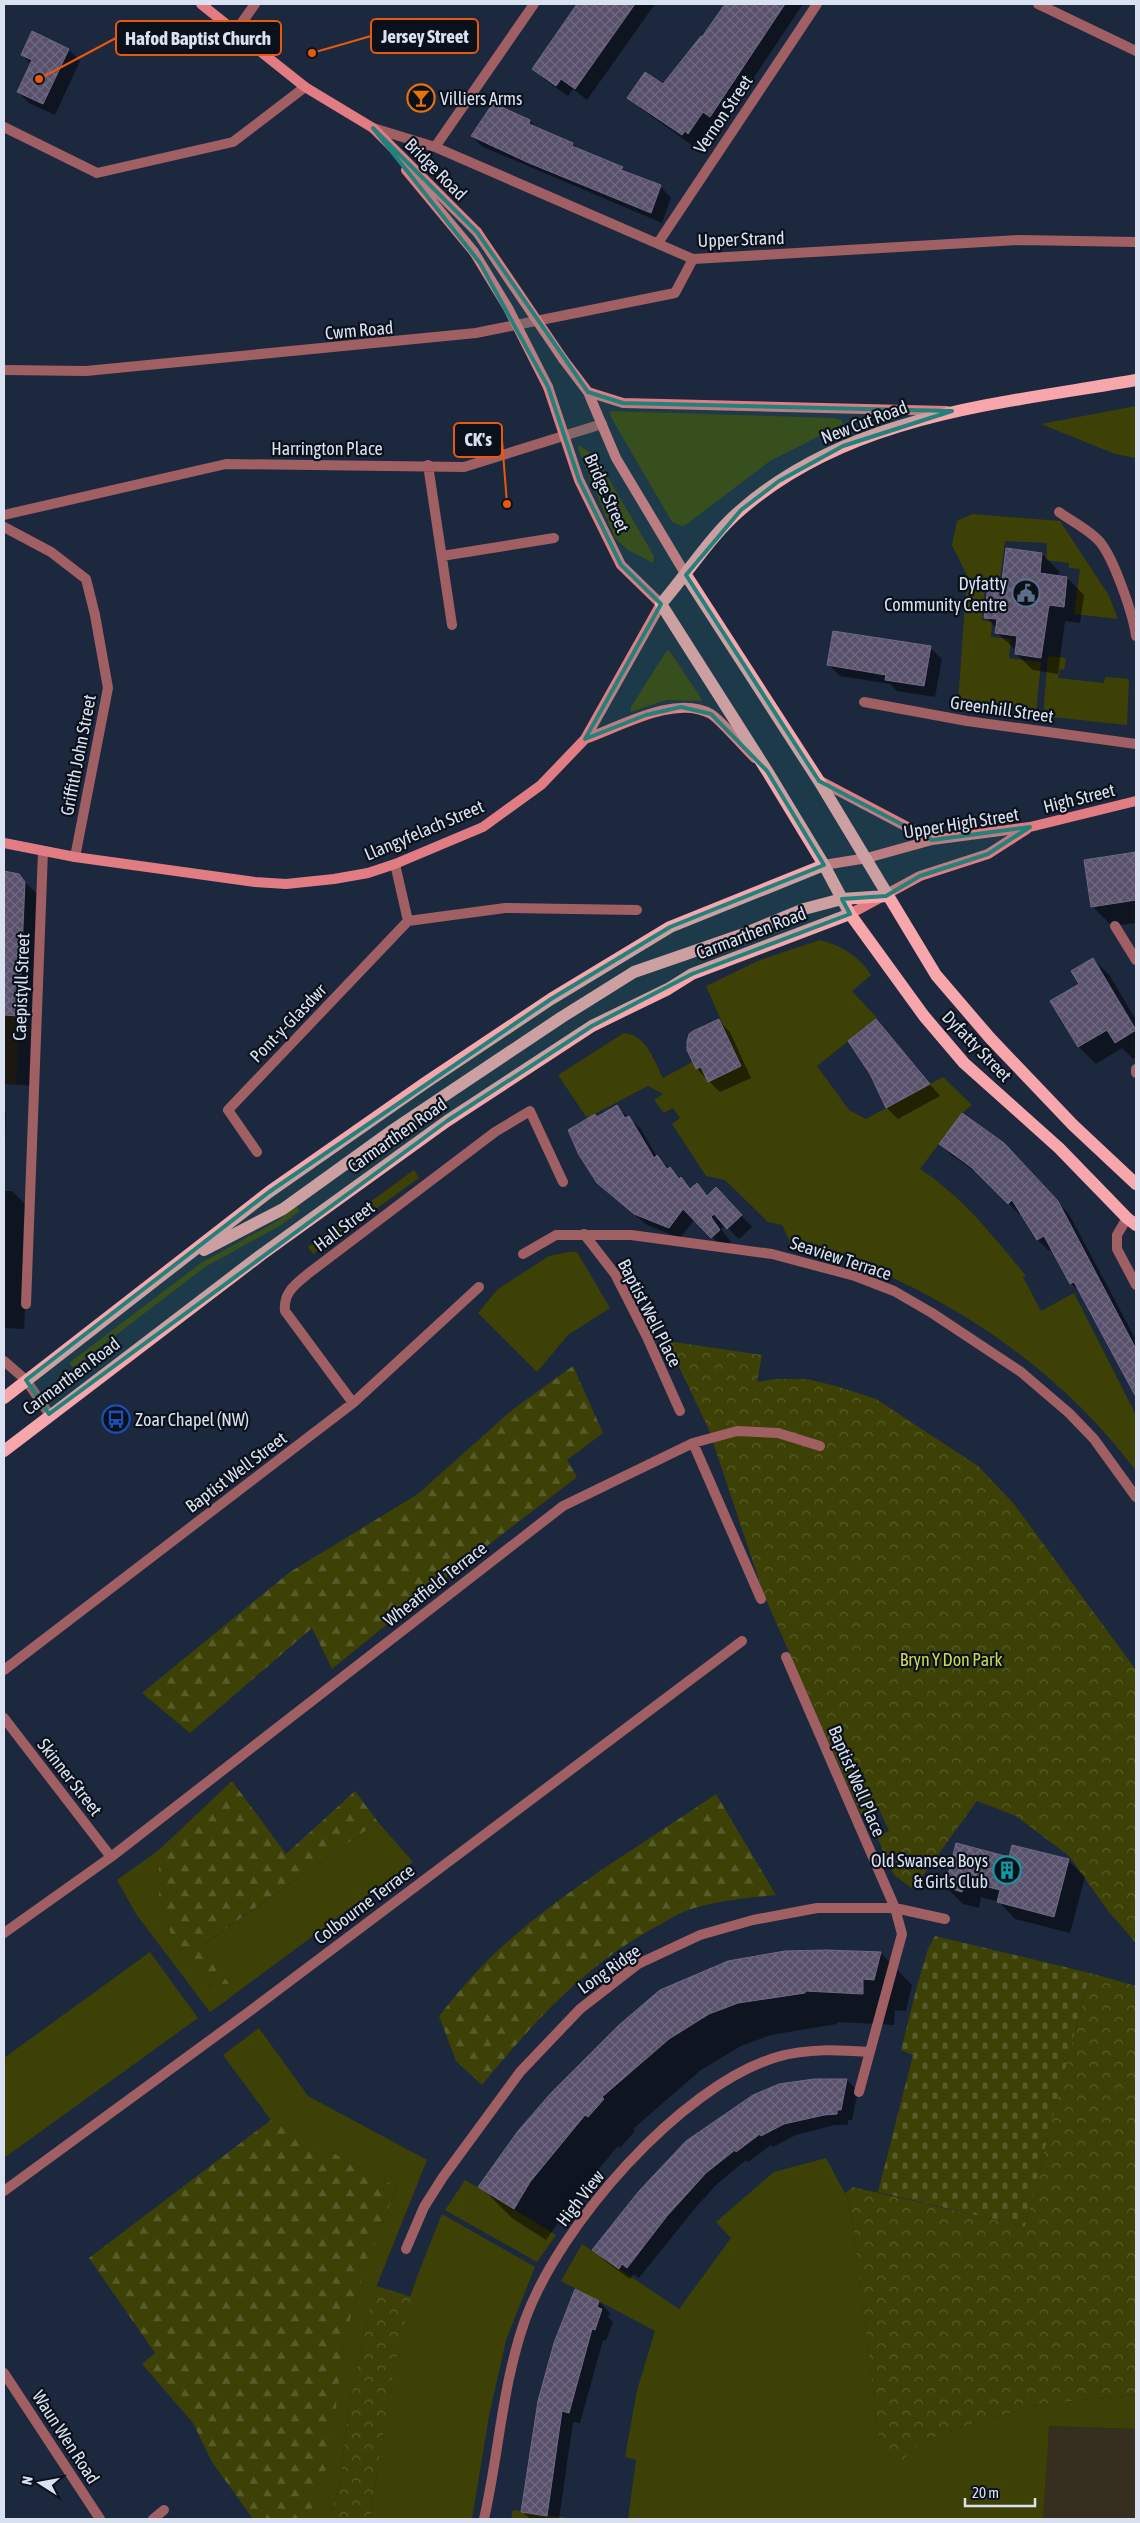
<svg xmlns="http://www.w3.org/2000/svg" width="1140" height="2523" font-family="'Asap Condensed',sans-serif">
  <defs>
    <pattern id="forest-firs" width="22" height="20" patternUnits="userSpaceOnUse" patternTransform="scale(1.25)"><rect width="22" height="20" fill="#3d4105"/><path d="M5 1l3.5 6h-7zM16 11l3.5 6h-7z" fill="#585c2a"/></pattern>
    <pattern id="cemetery-stones" width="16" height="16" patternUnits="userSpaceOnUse" patternTransform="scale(1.25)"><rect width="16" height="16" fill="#3d4105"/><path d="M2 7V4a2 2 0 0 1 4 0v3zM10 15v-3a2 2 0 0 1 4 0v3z" fill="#585c2a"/></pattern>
    <pattern id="park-crowns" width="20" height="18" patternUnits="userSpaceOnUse" patternTransform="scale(1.25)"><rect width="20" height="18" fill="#3d4105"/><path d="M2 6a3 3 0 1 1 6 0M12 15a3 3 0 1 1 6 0" fill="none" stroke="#585c2a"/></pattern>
    <pattern id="building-cross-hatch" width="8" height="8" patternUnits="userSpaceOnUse" patternTransform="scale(1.25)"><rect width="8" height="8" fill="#59516c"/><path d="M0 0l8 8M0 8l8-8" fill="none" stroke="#706a81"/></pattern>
  </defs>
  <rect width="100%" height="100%" fill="#1c283e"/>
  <path fill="#362e1e" d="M 4,871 L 19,874 L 25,882 L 16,1084 L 4,1084 Z
    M 1048,2426 L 1136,2429 L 1136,2519 L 1043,2519 Z"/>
  <path fill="#3d4105" d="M 1136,406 L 1136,458 L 1115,454 L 1041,424 Z
    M 610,411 L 832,418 L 841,420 L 843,424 L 770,461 L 687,524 L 682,526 L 672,522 L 611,417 Z
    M 579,445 L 596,457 L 654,556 L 653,563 L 628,550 L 615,538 L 578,449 Z
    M 972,514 L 1060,521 L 1108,594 L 1118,619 L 1074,614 L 1080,569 L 1069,568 L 1069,563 L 1046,560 L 1047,543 L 1005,541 L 1000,578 L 986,577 L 982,620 L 992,622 L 991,637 L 1011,639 L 1009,658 L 1041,662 L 1036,714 L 958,703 L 967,575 L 952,545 L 957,521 Z
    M 667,650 L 671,653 L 701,698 L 701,701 L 666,700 L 631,712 L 631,707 Z
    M 1048,656 L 1066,658 L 1064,670 L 1060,669 L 1058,678 L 1104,683 L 1105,677 L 1129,679 L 1127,725 L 1043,716 Z
    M 820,940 C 842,946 858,955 871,975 L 852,991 L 877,1018 L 817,1066 L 849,1110 L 866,1119 L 943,1077 L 972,1105 L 962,1113 L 920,1169 C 963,1197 994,1237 1026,1276 L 1023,1277 L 1041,1311 L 1074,1293 L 1136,1415 L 1136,1471 C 1074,1388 989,1323 895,1279 C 880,1272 865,1264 850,1258 C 831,1252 810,1249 791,1244 L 782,1225 L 768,1222 L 725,1180 L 706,1176 L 672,1124 L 680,1118 L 673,1108 L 664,1113 L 654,1100 L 663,1094 L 648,1086 L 587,1118 L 558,1075 L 624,1033 C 646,1035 654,1060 663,1078 L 692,1062 L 696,1069 L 701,1067 L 709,1081 L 741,1066 L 706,986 L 760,960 Z
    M 414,1170 L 419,1178 L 313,1254 L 308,1247 Z
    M 296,1206 L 300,1211 L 281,1225 L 205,1267 L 73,1368 L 69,1363 L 201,1263 L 277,1221 Z
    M 568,1252 L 577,1252 L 610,1308 L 568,1335 L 537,1372 L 478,1313 L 498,1289 L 549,1256 Z
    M 378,1822 L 413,1862 L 236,1993 L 200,1947 Z
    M 159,1850 L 159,1896 L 172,1938 L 223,2003 L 210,2012 L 136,1914 L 117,1880 Z
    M 150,1952 L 198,2018 L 4,2158 L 4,2058 Z
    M 259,2028 L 308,2096 L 427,2160 L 371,2300 L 349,2407 L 340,2484 L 329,2519 L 306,2519 L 338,2381 L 347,2328 L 365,2269 L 397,2187 L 271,2120 L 223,2055 Z
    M 826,2158 L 850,2203 L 881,2453 L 902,2460 L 919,2443 L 965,2426 L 1042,2404 L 1136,2395 L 1136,2429 L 1049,2426 L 1043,2519 L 628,2519 L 636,2460 L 625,2457 L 637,2390 L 655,2331 L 561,2281 L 582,2244 L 679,2309 L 731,2238 L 716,2222 L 774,2172 Z
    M 465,2180 L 556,2235 L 537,2262 L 445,2210 Z
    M 442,2214 L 535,2267 L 506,2340 L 489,2416 L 472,2519 L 370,2519 C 381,2456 387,2393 401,2330 C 410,2290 427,2252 442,2214 Z
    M 513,2510 L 576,2519 L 511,2519 Z"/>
  <path fill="url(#forest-firs)" d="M 573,1366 L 603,1433 L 567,1460 L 577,1477 L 423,1595 L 332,1669 L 312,1628 L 190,1733 L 142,1693 L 290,1572 L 418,1494 L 512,1410 Z
    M 232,1781 L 286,1854 L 355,1791 L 378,1822 L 201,1946 L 236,1993 L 223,2003 L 172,1938 L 159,1896 L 159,1850 Z
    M 716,1794 L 776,1895 C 746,1898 711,1901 683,1912 C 672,1917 662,1924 652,1929 C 583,1967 532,2024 482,2085 L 456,2061 L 439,2016 C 459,1991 480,1966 504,1945 C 568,1887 645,1843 716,1794 Z
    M 271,2120 L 397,2187 C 379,2233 360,2279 348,2327 C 332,2390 340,2462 306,2519 L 253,2519 L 212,2462 L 193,2423 L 142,2364 L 155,2353 L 89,2258 Z"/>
  <path fill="url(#cemetery-stones)" d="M 935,1936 L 1090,1973 L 1025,2227 L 878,2192 L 913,2055 L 901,2050 L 917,1986 L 928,1949 Z"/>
  <path fill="url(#park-crowns)" d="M 667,1341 L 762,1355 L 757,1382 L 775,1379 L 806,1379 L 836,1386 L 876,1399 L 978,1466 L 1014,1504 L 1136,1670 L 1136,1943 L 1109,1912 L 1069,1856 L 1016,1816 L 977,1801 L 913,1889 L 894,1875 L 877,1837 L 889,1831 L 878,1807 L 861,1815 L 764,1595 L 709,1430 Z
    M 1090,1973 L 1136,1986 L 1136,2395 L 1042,2404 L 965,2426 L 919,2443 L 902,2461 L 881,2453 L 850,2203 L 845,2193 L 853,2187 L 1025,2227 Z
    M 376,2286 L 412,2297 C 389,2369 383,2445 370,2519 L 329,2519 L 340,2484 L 349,2407 L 371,2300 Z"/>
  <path fill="#0007" d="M 578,4 L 655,4 L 587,100 L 573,89 L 568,96 L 545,80 L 533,69 Z
    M 726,4 L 803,4 L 721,127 L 715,123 L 700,144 L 696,142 L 693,146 L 640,108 L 629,97 L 663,86 L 673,71 L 675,73 L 703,39 Z
    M 69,50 L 80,61 L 55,115 L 29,103 L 18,92 L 31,64 L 22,55 Z
    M 494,105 L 530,121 L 537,129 L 573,144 L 579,150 L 622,168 L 628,175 L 660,186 L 671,198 L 662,223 L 483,147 L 472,136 Z
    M 1007,550 L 1042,554 L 1059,571 L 1058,577 L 1067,578 L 1084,595 L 1080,623 L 1065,621 L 1058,674 L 1033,670 L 1016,654 L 1016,650 L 997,633 L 997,629 L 986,617 L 1003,582 Z
    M 930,648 L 942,659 L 935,697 L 897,691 L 890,684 L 840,676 L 829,665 Z
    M 1136,854 L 1136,923 L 1112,926 L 1092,906 L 1085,861 Z
    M 4,872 L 18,875 L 37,894 L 34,1086 L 4,1084 Z
    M 1093,959 L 1110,976 L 1136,1020 L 1136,1057 L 1133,1059 L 1122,1048 L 1096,1064 L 1079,1047 L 1052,1001 L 1081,984 Z
    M 719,1021 L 730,1032 L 751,1078 L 720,1092 L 697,1069 Z
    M 876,1021 L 940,1096 L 898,1119 L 887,1108 L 871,1074 Z
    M 617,1107 L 640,1128 L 657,1157 L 692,1189 L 697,1185 L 708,1196 L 727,1200 L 752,1227 L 739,1239 L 725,1225 L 721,1229 L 731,1242 L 723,1248 L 695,1219 L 680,1238 L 647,1225 L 610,1194 L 597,1118 Z
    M 4,1110 L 6,1113 L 4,1173 Z
    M 940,1144 L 1015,1156 L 1069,1214 L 1136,1340 L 1136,1391 L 1130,1385 L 1081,1293 L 1071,1283 L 1052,1249 L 1049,1251 L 1038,1240 L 1021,1213 L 1020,1215 L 983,1177 L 951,1155 Z
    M 4,1191 L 12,1191 L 30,1209 L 24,1329 L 4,1328 Z
    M 1010,1858 L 1068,1860 L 1085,1877 L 1070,1933 L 1015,1919 L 999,1902 L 981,1897 L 979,1908 L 963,1904 L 946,1887 Z
    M 881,1953 L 912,1985 L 906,2011 L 895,2010 L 894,2025 L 837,2022 L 837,2024 L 771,2035 L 741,2046 L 701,2070 L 633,2129 L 635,2131 L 620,2148 L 618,2146 L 581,2190 L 546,2240 L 512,2218 L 480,2186 L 620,2026 Z
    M 847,2080 L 858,2091 L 852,2120 L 848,2120 L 848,2125 L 835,2125 L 796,2135 L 773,2147 L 771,2145 L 748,2162 L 746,2160 L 717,2184 L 696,2207 L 639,2278 L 634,2274 L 630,2279 L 605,2261 L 594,2250 L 687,2142 L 735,2107 L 754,2096 Z
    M 576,2291 L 599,2302 L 610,2313 L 608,2317 L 613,2322 L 606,2341 L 603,2340 L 580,2423 L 573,2422 L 559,2519 L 530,2519 L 522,2511 Z"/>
  <path fill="url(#building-cross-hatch)" stroke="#706884" d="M 577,4 L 635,4 L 575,89 L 561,79 L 556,86 L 532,69 Z
    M 725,4 L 785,4 L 710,117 L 703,112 L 688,134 L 685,131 L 682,135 L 627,98 L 645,72 L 663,84 L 701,36 L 702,37 Z
    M 32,31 L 69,49 L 43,104 L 17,92 L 32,60 L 21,55 Z
    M 493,103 L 530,120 L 529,124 L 573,143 L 572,146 L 623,167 L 621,170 L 661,185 L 651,213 L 529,163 L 471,136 Z
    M 1006,548 L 1042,553 L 1040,573 L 1067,577 L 1064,607 L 1049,605 L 1041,658 L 1015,654 L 1017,636 L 995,633 L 997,619 L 984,618 L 989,579 L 1002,581 Z
    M 833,631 L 931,646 L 924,686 L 885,680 L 886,675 L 827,665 Z
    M 1136,852 L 1136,900 L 1091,907 L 1084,860 Z
    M 4,871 L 19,874 L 25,882 L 19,1016 L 4,1015 Z
    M 1093,958 L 1136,1030 L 1115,1043 L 1107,1030 L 1078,1047 L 1050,1001 L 1079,984 L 1071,971 Z
    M 719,1019 L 741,1066 L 708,1082 L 701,1067 L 696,1069 L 687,1050 L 687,1042 L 689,1034 L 693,1031 Z
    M 876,1019 L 930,1084 L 886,1108 L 870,1074 L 848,1041 Z
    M 617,1105 L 625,1118 L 629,1116 L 654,1158 L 657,1155 L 667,1169 L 670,1167 L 679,1179 L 681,1177 L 690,1189 L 697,1183 L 707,1196 L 716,1187 L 742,1215 L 727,1229 L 714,1214 L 711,1217 L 720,1230 L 711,1238 L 683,1209 L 669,1228 L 634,1214 L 597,1183 L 579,1155 L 568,1130 L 595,1114 L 597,1117 Z
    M 962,1113 L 1004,1143 L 1058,1201 L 1136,1349 L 1136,1397 L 1074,1282 L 1070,1284 L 1044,1236 L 1037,1240 L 1012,1200 L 1008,1204 L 971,1167 L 939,1144 Z
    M 956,1843 L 1009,1857 L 1012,1845 L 1069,1859 L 1054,1917 L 997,1902 L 1000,1890 L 965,1881 L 962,1892 L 945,1887 Z
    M 826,1950 L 881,1952 L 874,1980 L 863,1979 L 863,1994 L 805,1991 L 805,1993 L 738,2003 L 709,2014 L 669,2039 L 602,2097 L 604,2099 L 588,2117 L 585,2115 L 530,2182 L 514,2209 L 478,2187 L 518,2131 L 551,2093 L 619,2025 L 660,1990 L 728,1961 L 785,1951 Z
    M 814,2079 L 847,2079 L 841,2110 L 837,2110 L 837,2114 L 824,2115 L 784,2124 L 761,2136 L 760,2134 L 736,2152 L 735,2150 L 706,2173 L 667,2216 L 627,2268 L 622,2264 L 619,2269 L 592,2250 L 639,2191 L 686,2141 L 753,2095 L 779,2084 Z
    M 575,2289 L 599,2301 L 597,2307 L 602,2309 L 595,2330 L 592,2329 L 569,2413 L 562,2411 L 547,2516 L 521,2512 L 538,2401 L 554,2343 Z"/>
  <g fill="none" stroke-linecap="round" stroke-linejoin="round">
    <path stroke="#9f5f63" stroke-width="10" d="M 1038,4 L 1136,51
      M 236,31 L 255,4
      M 4,127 L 97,173 L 233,142 L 305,87
      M 373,128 L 435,147 L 693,259 L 1020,240 L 1136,242
      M 435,147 L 534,4
      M 658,243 L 817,4
      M 4,370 L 86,371 L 476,333 L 675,293 L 693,259
      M 428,465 L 452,625
      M 1059,512 C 1071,521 1090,530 1100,542 C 1114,559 1133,614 1136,636
      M 4,515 L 226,464 L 464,467 L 602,424
      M 4,527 L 51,552 L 86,579 L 95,615 L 108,688 L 75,857
      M 442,556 L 554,538
      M 864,702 L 967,721 L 1136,744
      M 395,864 L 408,921 L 505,908 L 637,910
      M 1115,926 L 1136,960
      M 1136,1069 L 1136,1073
      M 257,1152 L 228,1110 L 408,921
      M 1127,1218 L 1117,1235 L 1117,1249 L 1136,1285
      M 584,1234 L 615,1274 L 647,1337 L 680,1411
      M 523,1254 L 556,1235 L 631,1235 L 772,1254 L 855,1276 L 894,1291 L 932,1313 L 1021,1372 L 1069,1413 L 1094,1439 L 1136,1497
      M 26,1304 L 43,851
      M 4,1361 L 26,1380 L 49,1414
      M 353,1403 L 285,1311 C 283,1292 296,1284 309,1273 L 495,1132 L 530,1111 L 563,1182
      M 693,1443 L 761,1599
      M 786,1657 L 895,1908 L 902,1934 L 859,2092
      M 4,1670 L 353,1403 L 479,1287
      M 4,1718 L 111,1857
      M 4,1933 L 111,1857 L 563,1506 L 693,1443 L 737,1431 L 778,1433 L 820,1446
      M 4,2191 L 250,2011 L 742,1641
      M 406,2249 L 424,2207 L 443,2177 L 520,2072 L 580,2009 L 638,1964 L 700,1935 L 753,1920 L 817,1908 L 895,1908 L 945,1919
      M 4,2373 L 100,2519
      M 153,2519 L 164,2510
      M 484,2519 C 499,2453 502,2385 525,2320 C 559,2226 680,2086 777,2057 C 808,2048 839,2050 870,2052"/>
    <path stroke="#e27c83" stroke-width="10" d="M 201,4 L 305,87 L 373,128 L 477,232
      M 406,170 L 474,252
      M 563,359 L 588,392 L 616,458 L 686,575
      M 588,392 L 623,403 L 947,411
      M 585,739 C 620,727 675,694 711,714 C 722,721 744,748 755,758
      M 820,781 L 932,840
      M 4,843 L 75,857 L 255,882 L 286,884 L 334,879 L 368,873 L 395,864 L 483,827 L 541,785 L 585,739 L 661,604 L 621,565 L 579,480 L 548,387
      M 824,865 L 867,858 L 932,840 L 1030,827 L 1136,801
      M 850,914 L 920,876 L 988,854 L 1027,829"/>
    <path stroke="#f7a7ab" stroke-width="12" d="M 1136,380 C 1000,404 852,414 742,509 C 711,535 688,573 661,604 L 767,771 L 824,865 L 850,914 L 924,1016 L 964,1063 L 1059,1148 L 1127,1218 L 1136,1225
      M 686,575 L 819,781 L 936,975 L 990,1038 L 1073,1125 L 1136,1184
      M 204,1250 L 283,1209 L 390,1132 L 562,1017 L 634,972 L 741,935 L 804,909 L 842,899 L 886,896
      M 4,1398 L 269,1192 L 425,1083 L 551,999 L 670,927 L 824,865
      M 4,1451 L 261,1255 L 447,1121 L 592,1026 L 668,989 L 692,974 L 850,914"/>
    <path stroke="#e27c83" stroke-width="10" d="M 477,232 L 563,359
      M 474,252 L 508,308 L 548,387"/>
  </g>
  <path fill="#23817b" fill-opacity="0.2" stroke="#23817b" stroke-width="4" stroke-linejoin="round" d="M 373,128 L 477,232 L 588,392 L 623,403 L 952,411 L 843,446 L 779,481 L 741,510 L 686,575 L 819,781 L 932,840 L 1030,827 L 988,854 L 920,876 L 886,896 L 842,899 L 850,914 L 692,974 L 592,1026 L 447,1121 L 49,1414 L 26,1380 L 269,1192 L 551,999 L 670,927 L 824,865 L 767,771 L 711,714 L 681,707 L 646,715 L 585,739 L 661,604 L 621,565 L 579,480 L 548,387 L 480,263 Z"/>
  <defs>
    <g id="bar-ring" transform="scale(1.4375)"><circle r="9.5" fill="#0b111b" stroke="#e8710a" stroke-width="1.5"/><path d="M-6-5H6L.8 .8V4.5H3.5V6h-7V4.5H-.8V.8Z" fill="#e8710a"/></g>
    <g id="civic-ring" transform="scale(1.4375)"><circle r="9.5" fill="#0b111b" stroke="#5c6f8a" stroke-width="1.5"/><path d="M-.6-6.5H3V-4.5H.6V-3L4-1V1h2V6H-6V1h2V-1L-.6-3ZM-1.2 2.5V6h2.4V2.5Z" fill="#5c6f8a"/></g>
    <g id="bus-ring" transform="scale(1.4375)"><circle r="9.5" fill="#0b111b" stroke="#1a4fb4" stroke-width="1.5"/><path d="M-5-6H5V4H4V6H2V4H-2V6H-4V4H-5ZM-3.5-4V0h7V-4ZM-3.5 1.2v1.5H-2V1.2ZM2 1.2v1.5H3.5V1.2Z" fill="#1a4fb4"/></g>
    <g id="building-ring" transform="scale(1.4375)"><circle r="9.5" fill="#0b111b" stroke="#0f9aa8" stroke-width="1.5"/><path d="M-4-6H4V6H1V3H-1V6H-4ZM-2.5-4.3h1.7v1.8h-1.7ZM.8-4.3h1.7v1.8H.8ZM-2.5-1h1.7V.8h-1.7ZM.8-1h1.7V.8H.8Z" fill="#0f9aa8"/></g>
  </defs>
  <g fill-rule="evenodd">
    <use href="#bar-ring" x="421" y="98"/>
    <use href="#civic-ring" x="1026" y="593"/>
    <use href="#bus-ring" x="116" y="1419"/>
    <use href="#building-ring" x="1007" y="1870"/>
  </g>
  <g text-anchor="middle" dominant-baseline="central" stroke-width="4.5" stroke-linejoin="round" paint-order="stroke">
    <g font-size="18" fill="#dae2f1" stroke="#0b111b" text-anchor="start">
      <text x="440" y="98">Villiers Arms</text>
      <text x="1007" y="583" text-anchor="end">Dyfatty<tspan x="1007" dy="21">Community Centre</tspan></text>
      <text x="135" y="1419">Zoar Chapel (NW)</text>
      <text x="988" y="1860" text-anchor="end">Old Swansea Boys<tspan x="988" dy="21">&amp; Girls Club</tspan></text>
    </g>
    <g font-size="18" fill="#dae2f1" stroke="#0b111b">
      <text transform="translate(723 114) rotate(-56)">Vernon Street</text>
      <text transform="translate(436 169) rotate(45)">Bridge Road</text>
      <text transform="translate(741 239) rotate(-2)">Upper Strand</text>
      <text transform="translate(359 330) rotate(-5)">Cwm Road</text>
      <text transform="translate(864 422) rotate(-21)">New Cut Road</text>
      <text x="327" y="448">Harrington Place</text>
      <text transform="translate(607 493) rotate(66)">Bridge Street</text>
      <text transform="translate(1002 709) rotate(8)">Greenhill Street</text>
      <text transform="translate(78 755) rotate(-79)">Griffith John Street</text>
      <text transform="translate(1079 798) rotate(-14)">High Street</text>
      <text transform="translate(961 823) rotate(-9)">Upper High Street</text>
      <text transform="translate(424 830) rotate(-23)">Llangyfelach Street</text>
      <text transform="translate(751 933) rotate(-21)">Carmarthen Road</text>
      <text transform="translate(21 987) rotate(-88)">Caepistyll Street</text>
      <text transform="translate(288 1023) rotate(-46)">Pont-y-Glasdwr</text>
      <text transform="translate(977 1046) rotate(46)">Dyfatty Street</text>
      <text transform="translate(397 1135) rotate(-35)">Carmarthen Road</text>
      <text transform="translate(344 1226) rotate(-37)">Hall Street</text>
      <text transform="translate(841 1258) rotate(18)">Seaview Terrace</text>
      <text transform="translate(650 1313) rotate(63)">Baptist Well Place</text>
      <text transform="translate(71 1376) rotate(-37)">Carmarthen Road</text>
      <text transform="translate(236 1472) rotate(-37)">Baptist Well Street</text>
      <text transform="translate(435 1584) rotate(-38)">Wheatfield Terrace</text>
      <text transform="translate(70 1777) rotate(52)">Skinner Street</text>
      <text transform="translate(857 1781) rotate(67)">Baptist Well Place</text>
      <text transform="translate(364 1904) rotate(-37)">Colbourne Terrace</text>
      <text transform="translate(609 1969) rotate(-35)">Long Ridge</text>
      <text transform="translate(580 2198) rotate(-52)">High View</text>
      <text transform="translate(66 2437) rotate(57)">Waun Wen Road</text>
    </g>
    <g font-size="18" fill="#cdd852" stroke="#0b111b">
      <text x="951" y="1659">Bryn Y Don Park</text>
    </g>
  </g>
  <path fill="none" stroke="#e8590c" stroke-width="2" d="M312 53L371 36M39 79L116 38M507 504L502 440"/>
  <g fill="#e8590c" stroke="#0b111b" stroke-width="2">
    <circle cx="312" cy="53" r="5"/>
    <circle cx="39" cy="79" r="5"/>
    <circle cx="507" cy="504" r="5"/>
  </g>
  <g fill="#0b111b" stroke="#e8590c" stroke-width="2">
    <rect x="371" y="19" width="107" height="34" rx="5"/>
    <rect x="116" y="21" width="165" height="34" rx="5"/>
    <rect x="454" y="423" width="48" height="34" rx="5"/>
  </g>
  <g font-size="19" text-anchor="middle" font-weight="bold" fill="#dae2f1">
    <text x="425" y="43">Jersey Street</text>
    <text x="198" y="45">Hafod Baptist Church</text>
    <text x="478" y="446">CK's</text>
  </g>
  <rect width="1140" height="2523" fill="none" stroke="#dae2f1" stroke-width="10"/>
  <g transform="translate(40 2483) rotate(281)" stroke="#0b111b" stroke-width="4" paint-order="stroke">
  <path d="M0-4L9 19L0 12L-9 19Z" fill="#dae2f1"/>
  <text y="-8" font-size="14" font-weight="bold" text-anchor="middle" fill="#dae2f1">N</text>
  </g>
  <path d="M965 2498v8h70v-8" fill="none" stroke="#dae2f1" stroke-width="2.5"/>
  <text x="972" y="2498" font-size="15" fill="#dae2f1" stroke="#0b111b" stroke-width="4" paint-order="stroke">20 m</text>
</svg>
